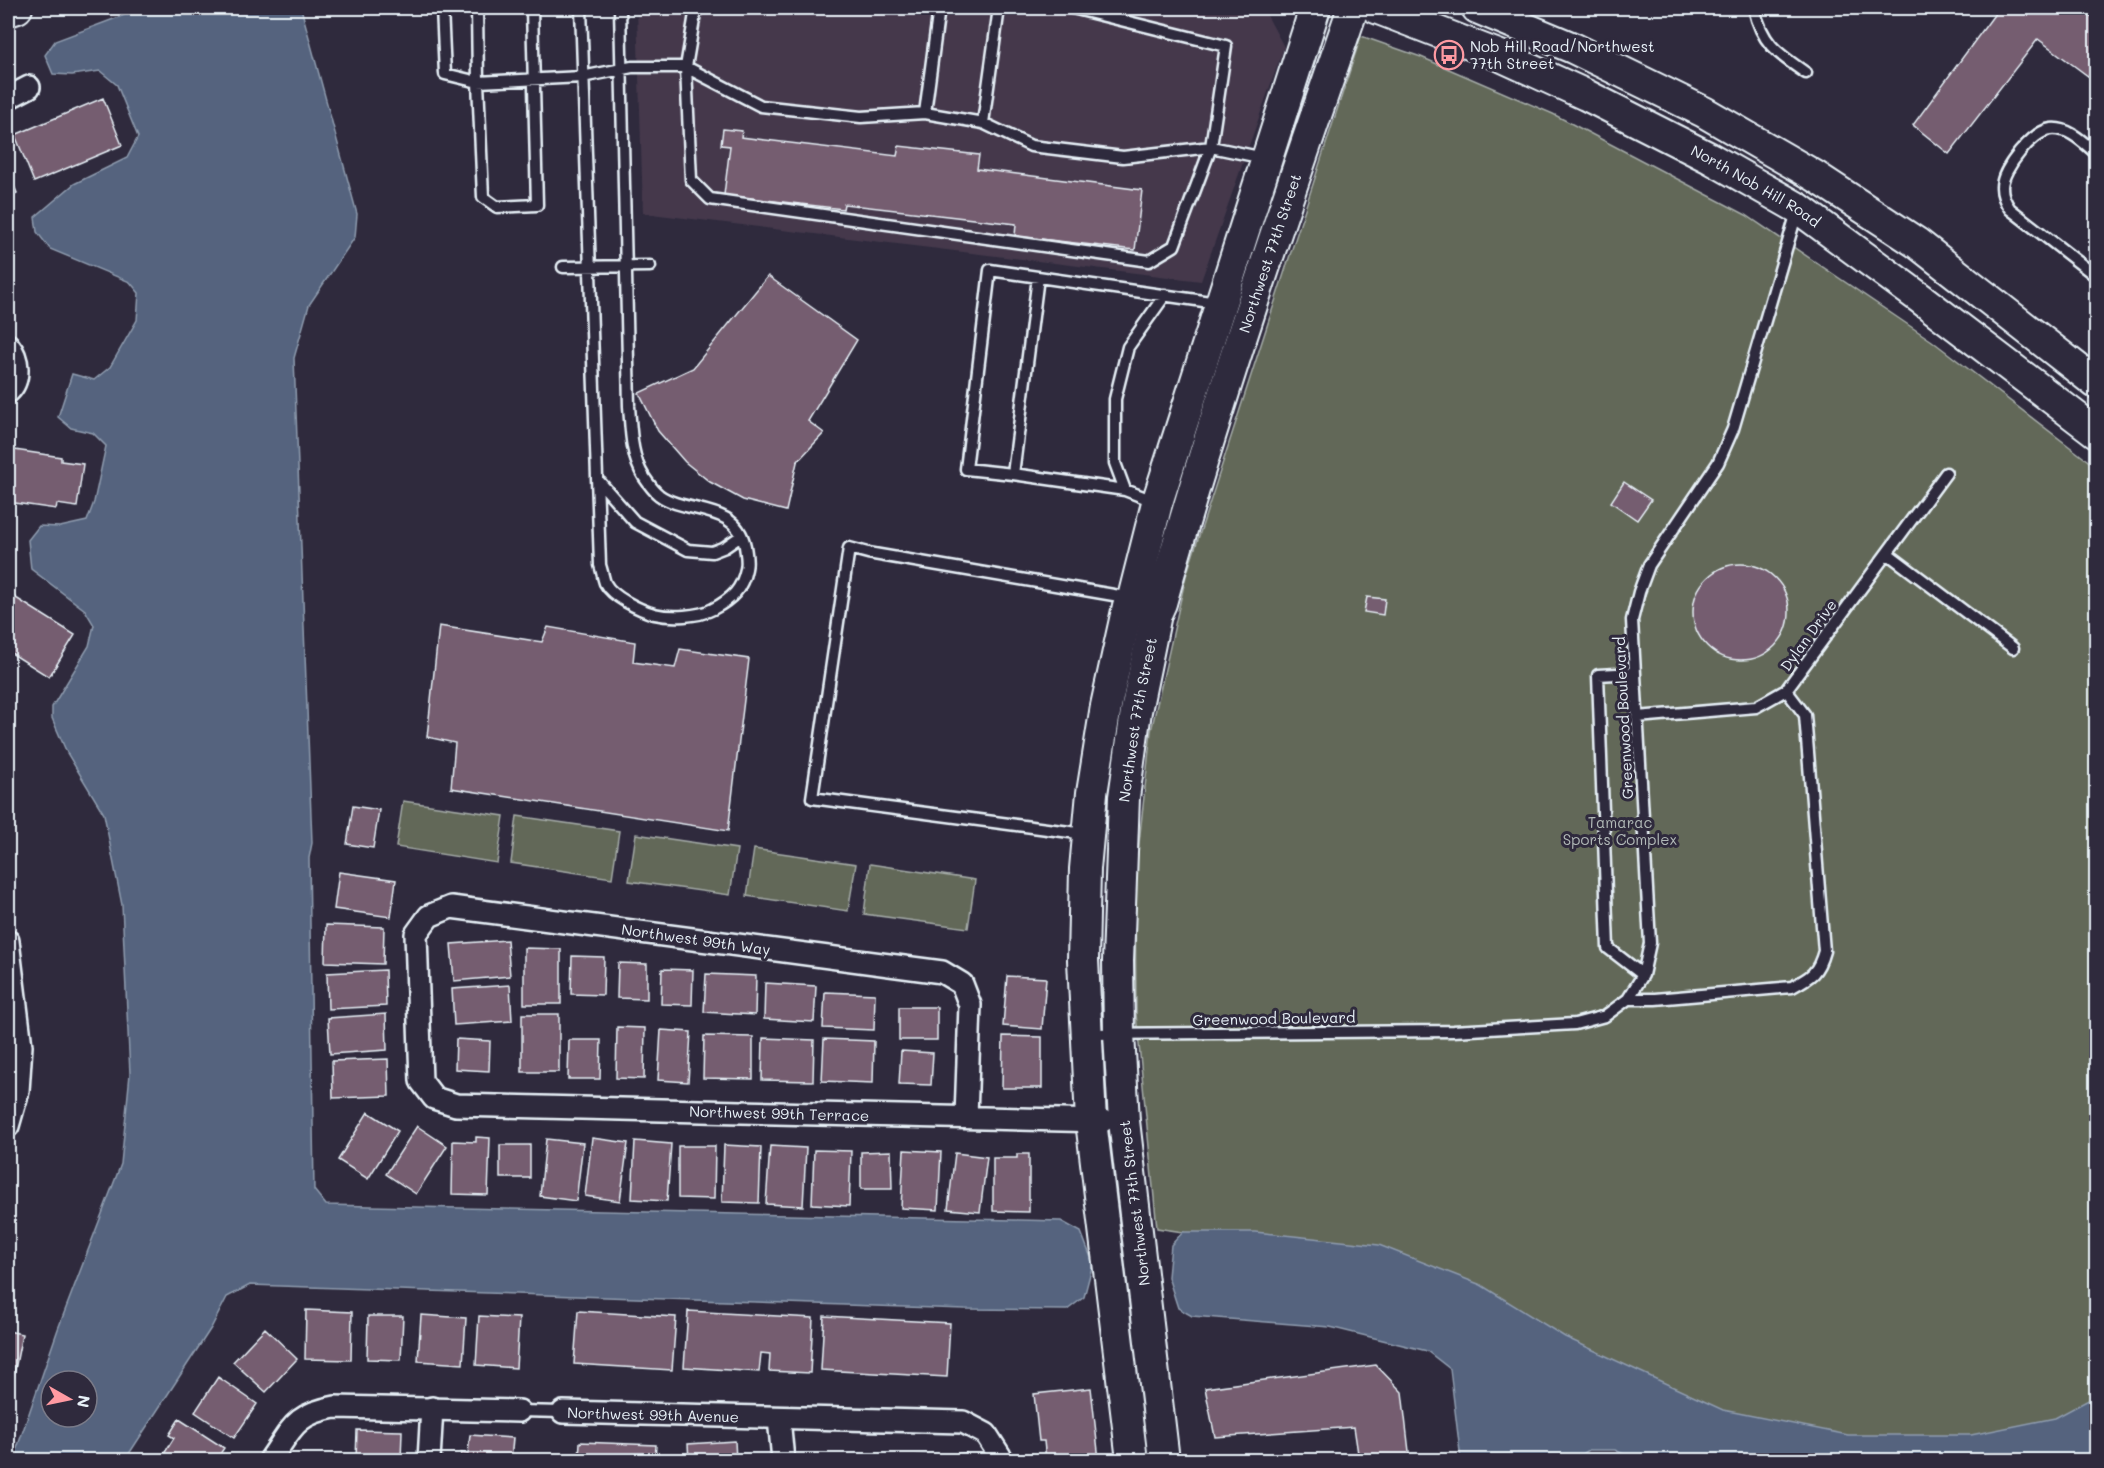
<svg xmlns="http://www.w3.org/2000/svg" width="2104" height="1468" font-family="Mali,sans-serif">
  <rect width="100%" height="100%" fill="#2f2a3d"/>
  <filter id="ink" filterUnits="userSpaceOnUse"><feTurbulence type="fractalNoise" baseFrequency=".0167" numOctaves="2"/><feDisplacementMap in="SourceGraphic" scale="12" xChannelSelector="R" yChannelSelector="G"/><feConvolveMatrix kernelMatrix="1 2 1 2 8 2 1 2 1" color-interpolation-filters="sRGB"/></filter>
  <g filter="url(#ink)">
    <path fill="#44394c" d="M 637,8 L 1263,8 L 1284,47 L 1201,281 L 643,213 Z"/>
    <path fill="#626759" stroke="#a5aca8" stroke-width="1.5" d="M 1361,36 L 1421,57 L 1553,114 L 1746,215 L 1932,341 L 2096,467 L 2096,1407 L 1985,1446 L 1816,1442 L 1183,1232 L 1157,1228 L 1136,1014 L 1135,881 L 1151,731 L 1186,576 Z
      M 403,801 L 504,816 L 497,863 L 396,847 Z
      M 517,816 L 619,831 L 612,878 L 511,863 Z
      M 636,834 L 737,849 L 730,895 L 629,881 Z
      M 754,849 L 856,864 L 848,911 L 747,896 Z
      M 870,864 L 975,880 L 968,928 L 864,914 Z"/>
    <path fill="#54647e" stroke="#8f9caf" stroke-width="1.5" fill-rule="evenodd" d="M 135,8 L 301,8 L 357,214 L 355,237 L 309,305 L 294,358 L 312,843 L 309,858 L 314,1190 L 326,1205 L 1061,1221 L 1081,1232 L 1093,1263 L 1084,1297 L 1067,1310 L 965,1309 L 250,1285 L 227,1297 L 211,1328 L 125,1460 L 13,1460 L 58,1329 L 121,1164 L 130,1074 L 122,905 L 104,814 L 67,753 L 52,718 L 52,707 L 89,646 L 94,625 L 85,610 L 31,569 L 28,540 L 39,526 L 60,527 L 87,521 L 94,502 L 106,446 L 93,433 L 71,428 L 58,417 L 72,374 L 94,380 L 110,367 L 137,320 L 139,293 L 130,282 L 50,249 L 37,232 L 35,217 L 74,184 L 127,158 L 138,137 L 117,85 L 100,71 L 72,75 L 53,74 L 45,55 L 55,41 L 127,14 ZM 51,1381 L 87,1381 L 87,1417 L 51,1417 Z
      M 1183,1232 L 1255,1232 L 1379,1245 L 1481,1285 L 1565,1337 L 1723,1410 L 1848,1435 L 1971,1435 L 2055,1418 L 2096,1396 L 2096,1460 L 1636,1460 L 1615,1450 L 1589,1450 L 1573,1460 L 1461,1460 L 1450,1369 L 1427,1351 L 1330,1327 L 1192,1316 L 1178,1308 L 1168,1277 L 1171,1245 Z"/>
    <path fill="#755d6f" stroke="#e8f1f8" stroke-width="1.5" d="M 1999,8 L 2080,8 L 2096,20 L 2096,82 L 2038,39 L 1949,154 L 1913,125 Z
      M 103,98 L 122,145 L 34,182 L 15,135 Z
      M 723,129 L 742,131 L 741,137 L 897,156 L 899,146 L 979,155 L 977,169 L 1142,190 L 1135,250 L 1015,236 L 1016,224 L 844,204 L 843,209 L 724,195 L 730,146 L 721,145 Z
      M 8,172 L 17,193 L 8,198 Z
      M 768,276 L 857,340 L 808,421 L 824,433 L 797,462 L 786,511 L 743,500 L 710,482 L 685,462 L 658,431 L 639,393 L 693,368 Z
      M 8,449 L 61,457 L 61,461 L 83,464 L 77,507 L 57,504 L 56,509 L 8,502 Z
      M 1624,482 L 1651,500 L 1637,520 L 1611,502 Z
      M1693 612a48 48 0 1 1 96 0a48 48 0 1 1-96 0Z
      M 8,593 L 75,635 L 49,677 L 8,651 Z
      M 1367,597 L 1385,599 L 1383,615 L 1364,612 Z
      M 439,626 L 542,642 L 548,627 L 635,642 L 633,662 L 675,668 L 680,649 L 749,659 L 728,831 L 451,788 L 455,743 L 427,737 Z
      M 353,806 L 379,810 L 373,848 L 347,844 Z
      M 339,872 L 396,880 L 391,917 L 334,909 Z
      M 326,925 L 384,927 L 383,964 L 325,962 Z
      M 507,940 L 510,976 L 454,981 L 451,944 Z
      M 524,948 L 561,949 L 561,1004 L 524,1004 Z
      M 572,956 L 604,957 L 603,995 L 571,994 Z
      M 618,963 L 647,964 L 647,999 L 617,998 Z
      M 662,969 L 693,970 L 692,1005 L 661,1004 Z
      M 385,970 L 386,1006 L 328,1009 L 327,973 Z
      M 706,974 L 756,976 L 755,1015 L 704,1012 Z
      M 1007,976 L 1046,978 L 1042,1029 L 1003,1026 Z
      M 765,983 L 816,986 L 814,1022 L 764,1019 Z
      M 510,985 L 512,1021 L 454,1025 L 452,989 Z
      M 825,992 L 875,994 L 874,1030 L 823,1028 Z
      M 899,1007 L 937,1007 L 937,1040 L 899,1040 Z
      M 386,1014 L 387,1050 L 330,1054 L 328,1018 Z
      M 522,1014 L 559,1014 L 559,1072 L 522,1072 Z
      M 617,1027 L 645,1028 L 644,1079 L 616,1078 Z
      M 661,1030 L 691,1032 L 688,1082 L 658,1080 Z
      M 704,1036 L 753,1037 L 753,1079 L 703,1078 Z
      M 1003,1036 L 1042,1037 L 1042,1088 L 1002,1088 Z
      M 763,1038 L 814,1040 L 813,1081 L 762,1080 Z
      M 456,1039 L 490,1041 L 489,1071 L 455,1069 Z
      M 824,1039 L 874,1041 L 873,1083 L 822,1081 Z
      M 569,1040 L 601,1040 L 600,1079 L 568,1079 Z
      M 901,1051 L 933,1053 L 931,1085 L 899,1084 Z
      M 388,1059 L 389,1096 L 333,1098 L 332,1061 Z
      M 368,1112 L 398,1131 L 368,1179 L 338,1160 Z
      M 417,1126 L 447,1146 L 416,1194 L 386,1174 Z
      M 476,1137 L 490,1138 L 488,1195 L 452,1194 L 453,1141 L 476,1142 Z
      M 592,1138 L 628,1143 L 620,1201 L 585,1196 Z
      M 546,1139 L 583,1143 L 576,1201 L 540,1196 Z
      M 635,1141 L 671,1144 L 667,1201 L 632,1199 Z
      M 500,1145 L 530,1145 L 530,1178 L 500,1178 Z
      M 724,1145 L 761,1147 L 759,1203 L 722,1202 Z
      M 678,1146 L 715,1146 L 714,1199 L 678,1198 Z
      M 770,1146 L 806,1148 L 803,1206 L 766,1204 Z
      M 814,1150 L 851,1151 L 849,1206 L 812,1204 Z
      M 904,1150 L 941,1152 L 938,1210 L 901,1208 Z
      M 891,1151 L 892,1189 L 861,1189 L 861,1152 Z
      M 955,1153 L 987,1157 L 980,1212 L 948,1209 Z
      M 1017,1154 L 1029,1154 L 1029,1212 L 993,1211 L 993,1158 L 1017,1158 Z
      M 306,1310 L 352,1312 L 351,1360 L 305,1359 Z
      M 578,1311 L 676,1317 L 672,1370 L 574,1364 Z
      M 688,1311 L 813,1318 L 810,1373 L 769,1371 L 770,1354 L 761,1353 L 759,1372 L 684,1367 Z
      M 421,1315 L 466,1318 L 463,1364 L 418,1361 Z
      M 368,1316 L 403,1316 L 401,1360 L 367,1359 Z
      M 479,1316 L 519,1318 L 516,1368 L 476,1365 Z
      M 824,1316 L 950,1323 L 947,1377 L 821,1370 Z
      M 265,1328 L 297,1359 L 266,1392 L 233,1362 Z
      M 8,1331 L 22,1334 L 8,1405 Z
      M 1376,1365 L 1402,1392 L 1410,1460 L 1359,1460 L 1354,1427 L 1215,1437 L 1205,1388 Z
      M 218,1377 L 257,1404 L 234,1438 L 195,1412 Z
      M 1091,1388 L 1099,1460 L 1046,1460 L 1044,1441 L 1039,1441 L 1034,1394 Z
      M 179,1419 L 224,1448 L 216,1460 L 168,1460 L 162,1457 L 174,1438 L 169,1435 Z
      M 357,1430 L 402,1431 L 401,1460 L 356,1460 Z
      M 470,1435 L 513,1438 L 511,1460 L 460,1460 L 461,1453 L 468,1454 Z
      M 735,1441 L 736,1460 L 689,1460 L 688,1444 Z
      M 580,1442 L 656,1445 L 655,1460 L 579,1460 Z
      M 966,1453 L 967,1460 L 912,1460 L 912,1457 Z
      M 880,1454 L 880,1460 L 824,1460 L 824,1459 Z"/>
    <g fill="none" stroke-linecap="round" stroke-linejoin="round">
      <g stroke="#e8f1f8" stroke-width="15">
        <path id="lane" d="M 442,8 L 445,74 L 478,82 L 483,197 L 497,207 L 537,205 L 532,8
          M 477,8 L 478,82 L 582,77 L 632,67 L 686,67 L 691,180 L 710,199 L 1149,261 L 1174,246 L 1211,147 L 1264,158
          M 581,8 L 600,565 C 602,571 603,577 605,583 C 612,597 640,610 654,614 C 671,618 698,617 713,609 C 732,599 742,589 746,569 C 748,561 746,554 745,546 C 736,502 686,515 659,495 C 654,491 648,483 644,477 C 631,457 631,430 629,406 L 620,8
          M 696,8 L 686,67 L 761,106 L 861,117 L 925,113 L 939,8
          M 1754,8 C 1762,44 1777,53 1806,73
          M 925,113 L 983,123 L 1031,146 L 1123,157 L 1211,147 L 1226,46 L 1072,8
          M 983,123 L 999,8
          M 2096,153 C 2084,143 2069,127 2051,129 C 2033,131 2002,169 2002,187 C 2002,196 2005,202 2010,209 L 2096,276
          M 563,267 L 650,266
          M 1013,474 L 1038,277
          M 597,479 L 635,522 L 688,550 L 712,552 L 725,547 L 741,536
          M 1125,490 L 1115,463 L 1115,399 L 1128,347 L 1165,295
          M 1156,502 L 1125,490 L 1013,474 L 966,469 L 990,270 L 1217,303
          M 1887,553 L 2013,648
          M 1635,673 L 1598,675 L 1608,948 L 1643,975
          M 1637,717 L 1756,707 L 1786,690 L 1946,473
          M 1085,834 L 812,798 L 849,548 L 868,553 L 1131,598
          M 1628,999 L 1655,999 L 1792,987 C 1811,977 1818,973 1824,951 L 1805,715 L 1786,690
          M 1088,1034 L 1453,1031 L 1575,1024 L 1605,1016 L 1628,999 L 1643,975 L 1650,943 L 1632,620 L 1639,592 L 1649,565 L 1718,463 L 1733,429 L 1797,212
          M 519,1411 L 563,1412"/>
      </g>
      <g stroke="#e8f1f8" stroke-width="26">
        <g id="street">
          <path d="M 8,98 L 29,87"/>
          <path d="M 8,345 C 19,358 21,380 8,392"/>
          <path d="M 8,941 L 21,1046 L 18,1091 L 8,1126"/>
          <path id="s1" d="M 966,1117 L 970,1005 L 962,984 L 942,972 L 451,907 L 429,916 L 416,934 L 421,1081 L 434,1098 L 456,1105 L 1103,1121"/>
          <path id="s2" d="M 563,1412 L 963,1422 L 986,1434 L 1000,1456 L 1000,1460"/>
          <path d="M 779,1418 L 783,1460"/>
          <path d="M 270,1460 C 292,1429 294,1414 335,1407 L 519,1411"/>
          <path d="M 429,1460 L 432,1408"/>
        </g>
      </g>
      <g stroke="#e8f1f8" stroke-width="34">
        <g id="secondary">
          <path id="s3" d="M 1376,8 L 1503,57 L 1586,95 L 1710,158 L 1798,208 L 1920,298 L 2096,432"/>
          <path d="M 1477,8 L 1573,48 L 1704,112 L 1815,176 L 1917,243 L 2096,383"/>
          <path d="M 8,11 L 17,8"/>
          <path d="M 1132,1460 L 1091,1121 L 1083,960 L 1085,869 L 1092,793 L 1106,706 L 1128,606 L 1133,598 L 1157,503 L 1315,8"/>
          <path id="s4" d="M 1164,1460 L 1124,1121 L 1119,1034 L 1118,961 L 1124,797 L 1136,711 L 1156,614 L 1161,603 C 1217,402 1285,204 1353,8"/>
        </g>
      </g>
      <use href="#lane" stroke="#2f2a3d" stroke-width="10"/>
      <use href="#street" stroke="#2f2a3d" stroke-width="21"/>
      <use href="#secondary" stroke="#2f2a3d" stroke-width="30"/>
    </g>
  </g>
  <defs>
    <g id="bus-ring" transform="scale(1.5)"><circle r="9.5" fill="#2f2a3d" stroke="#ff9aa2" stroke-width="1.5"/><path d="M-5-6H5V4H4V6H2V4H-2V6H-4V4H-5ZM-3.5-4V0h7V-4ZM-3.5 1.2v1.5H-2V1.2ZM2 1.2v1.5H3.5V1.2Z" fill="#ff9aa2"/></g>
  </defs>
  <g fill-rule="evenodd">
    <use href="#bus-ring" x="1449" y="55"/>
  </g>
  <g text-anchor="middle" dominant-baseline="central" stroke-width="6" stroke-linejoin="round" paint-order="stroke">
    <g font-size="15" fill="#e8f1f8" stroke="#2f2a3d" text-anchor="start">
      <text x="1470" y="46">Nob Hill Road/Northwest<tspan x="1470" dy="17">77th Street</tspan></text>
    </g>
    <g font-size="15" fill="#e8f1f8" stroke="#2f2a3d">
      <text stroke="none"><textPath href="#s3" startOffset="420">North Nob Hill Road</textPath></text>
      <text stroke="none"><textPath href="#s4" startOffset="1230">Northwest 77th Street</textPath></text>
      <text transform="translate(1808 635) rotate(-54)">Dylan Drive</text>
      <text transform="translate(1623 718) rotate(-93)">Greenwood Boulevard</text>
      <text stroke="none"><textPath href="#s4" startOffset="744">Northwest 77th Street</textPath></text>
      <text transform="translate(696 939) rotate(8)">Northwest 99th Way</text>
      <text transform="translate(1274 1018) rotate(-1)">Greenwood Boulevard</text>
      <text stroke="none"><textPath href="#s1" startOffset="1214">Northwest 99th Terrace</textPath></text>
      <text transform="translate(1134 1203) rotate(-97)">Northwest 77th Street</text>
      <text stroke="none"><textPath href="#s2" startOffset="90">Northwest 99th Avenue</textPath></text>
    </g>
    <g font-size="15" fill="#b2bab8" stroke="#2f2a3d">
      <text x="1620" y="822">Tamarac<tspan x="1620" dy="17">Sports Complex</tspan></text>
    </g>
  </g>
  <rect width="2104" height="1468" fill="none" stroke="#2f2a3d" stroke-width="30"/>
  <rect x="15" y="15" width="2074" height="1438" fill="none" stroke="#e8f1f8" stroke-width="2" filter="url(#ink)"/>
  <g transform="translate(69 1399) rotate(99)"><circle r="28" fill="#2f2a3d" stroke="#797a88" stroke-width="1.5"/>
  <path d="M0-4.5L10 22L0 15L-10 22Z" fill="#ff9aa2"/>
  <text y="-9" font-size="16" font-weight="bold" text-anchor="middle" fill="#e8f1f8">N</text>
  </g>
</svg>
